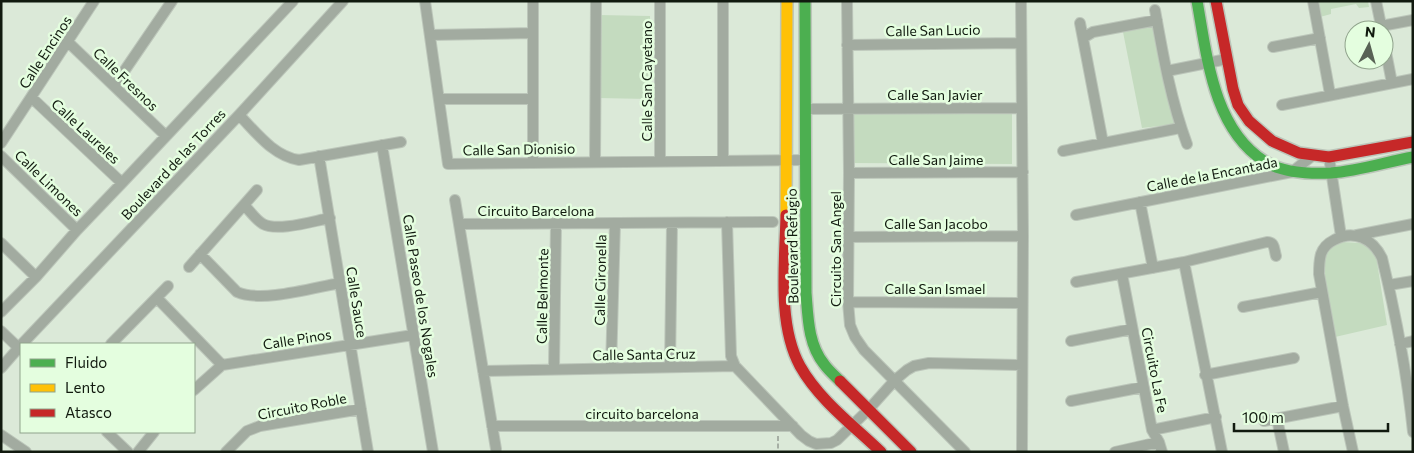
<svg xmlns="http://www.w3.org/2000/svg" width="1414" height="453" font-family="Commissioner,sans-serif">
  <rect width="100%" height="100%" fill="#dbe9d8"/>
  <path fill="#c4dbbf" d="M 1317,1 L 1368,1 L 1369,7 L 1359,8 L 1356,4 L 1331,9 L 1331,14 L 1320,17 Z
    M 599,15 L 650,16 L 649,99 L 598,98 Z
    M 1157,25 L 1176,124 L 1142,128 L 1123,32 Z
    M 852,113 L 1012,114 L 1012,164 L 851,163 Z
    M 1342,242 L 1360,243 L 1367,245 L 1376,256 L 1387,325 L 1335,337 L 1322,260 C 1325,251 1333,244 1342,242 Z"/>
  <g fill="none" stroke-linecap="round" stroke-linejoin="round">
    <g stroke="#bcc6ba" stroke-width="12">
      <path id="street" d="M 425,1 L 448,164 L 806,160
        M 660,1 L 660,162
        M 723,1 L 723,161
        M 847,1 L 849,173 L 848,302 L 850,325 L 855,337 L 864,350 L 965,452
        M 1021,1 L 1023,236 L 1022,452
        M 1313,1 L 1330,94
        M 1376,1 L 1382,30
        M 1155,10 C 1163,55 1171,101 1187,144
        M 1080,23 L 1103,143
        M 1381,26 L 1413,20
        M 430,35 L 533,33
        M 1083,38 L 1093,32 L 1157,20
        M 68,42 L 166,136
        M 1384,42 L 1392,83
        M 847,45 L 1020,43
        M 1273,47 L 1320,38
        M 1167,71 L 1227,59
        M 114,86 L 172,1
        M 32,98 L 122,183
        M 439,99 L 533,99
        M 1282,105 L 1413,79
        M 806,109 L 1021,108
        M 239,115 C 256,132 273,156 299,160 L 401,142
        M 1,143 L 94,1
        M 382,145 L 433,452
        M 1063,151 L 1175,129 L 1180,127
        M 1,156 L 77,230
        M 319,156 L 368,452
        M 1329,157 L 1341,236
        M 595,162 L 596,1
        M 533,163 L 533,1
        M 849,173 L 1023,172
        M 455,200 L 496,449
        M 1140,202 L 1153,268
        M 244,205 C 250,211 256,220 263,224 C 278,232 313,221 330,218
        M 1076,215 L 1292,172 L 1312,156
        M 727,222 L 731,356 L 735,366 L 801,435 L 809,441 L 816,444 L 831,443 L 837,440 L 868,410 L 895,380 L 907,370 L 914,366 L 929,363 L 1022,365
        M 460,224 L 773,222
        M 1357,235 L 1413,224
        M 848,237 L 1023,236
        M 1,243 L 36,277
        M 200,254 L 237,292 C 262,303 312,288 340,283
        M 1184,262 L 1222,452
        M 189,267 L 257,190
        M 1122,274 L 1152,430 L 1159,442 L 1162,452
        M 1076,282 L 1184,262 L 1267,242 C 1275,242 1274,249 1276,256
        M 1389,285 L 1413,281
        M 157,298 L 222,365
        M 848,302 L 1022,303
        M 1243,307 L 1322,292
        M 1,312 L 36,277 L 77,230 L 122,183 L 293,1
        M 1,331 L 21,350
        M 1071,341 L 1132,329
        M 22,344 L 239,115 L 343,1
        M 111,344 L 168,286
        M 1400,344 L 1413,341
        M 670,367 L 672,223
        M 1,368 L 21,345
        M 611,368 L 615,223
        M 554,369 L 556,223
        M 483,371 L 735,366
        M 1205,375 L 1294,358
        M 194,390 L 222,365 L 413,335
        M 1071,401 L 1143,387
        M 1277,419 L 1284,452
        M 1264,421 L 1343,406
        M 492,426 L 793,426
        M 1152,430 L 1216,417
        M 107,432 L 128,452
        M 1,435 L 26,452
        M 138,452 L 154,432
        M 226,452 L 247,431 L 260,426 L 361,409
        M 1115,452 L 1159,442
        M 1353,452 L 1343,406 L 1319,274 C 1319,268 1319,261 1321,254 C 1323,248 1328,243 1334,240 C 1354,229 1373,239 1382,258 C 1396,315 1407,374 1413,432"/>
    </g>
    <g stroke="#bcc6ba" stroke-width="14">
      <path id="fast" d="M 805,1 L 806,293 C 808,317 808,344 824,364 C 828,370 835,376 840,381
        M 1197,1 C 1207,56 1213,128 1264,161 C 1282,173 1310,174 1331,173 C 1358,171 1386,162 1413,157"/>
    </g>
    <g stroke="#bcc6ba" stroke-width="14">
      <path id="slow" d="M 786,215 L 787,1"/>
    </g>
    <g stroke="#bcc6ba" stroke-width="14">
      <path id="jam" d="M 1216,1 L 1233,89 L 1238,105 L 1249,121 L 1272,141 L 1299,153 L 1329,157 L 1413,142
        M 786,215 C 785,262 777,324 800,366 C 819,400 854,426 881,452
        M 840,381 L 911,452"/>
    </g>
    <path stroke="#a6afa4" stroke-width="2" stroke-dasharray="5 2.5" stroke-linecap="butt" d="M 778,436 L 778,452"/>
    <use href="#street" stroke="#a2aba0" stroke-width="10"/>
    <use href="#fast" stroke="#4caf50" stroke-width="11"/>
    <use href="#slow" stroke="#ffc107" stroke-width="11"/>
    <use href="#jam" stroke="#c62828" stroke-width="11"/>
  </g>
  <g text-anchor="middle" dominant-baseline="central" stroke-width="5" stroke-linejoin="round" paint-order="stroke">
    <g font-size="14" fill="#111a0f" stroke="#e4fedf">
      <text transform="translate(933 30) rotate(-1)">Calle San Lucio</text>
      <text transform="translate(45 52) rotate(-57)">Calle Encinos</text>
      <text transform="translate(126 79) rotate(44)">Calle Fresnos</text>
      <text transform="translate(646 81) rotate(-90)">Calle San Cayetano</text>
      <text x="935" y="94">Calle San Javier</text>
      <text transform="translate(86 131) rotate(43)">Calle Laureles</text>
      <text transform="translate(519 149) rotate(-1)">Calle San Dionisio</text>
      <text x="936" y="159">Calle San Jaime</text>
      <text transform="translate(173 164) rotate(-47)">Boulevard de las Torres</text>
      <text transform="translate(1212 174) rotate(-11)">Calle de la Encantada</text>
      <text transform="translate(49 183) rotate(44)">Calle Limones</text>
      <text x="536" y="210">Circuito Barcelona</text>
      <text x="936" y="223">Calle San Jacobo</text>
      <text transform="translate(792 246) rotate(-91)">Boulevard Refugio</text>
      <text transform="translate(835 249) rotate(-90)">Circuito San Angel</text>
      <text transform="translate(600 280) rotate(-89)">Calle Gironella</text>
      <text x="935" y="288">Calle San Ismael</text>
      <text transform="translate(421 296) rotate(81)">Calle Paseo de los Nogales</text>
      <text transform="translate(542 296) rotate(-89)">Calle Belmonte</text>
      <text transform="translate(357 302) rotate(81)">Calle Sauce</text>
      <text transform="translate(297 339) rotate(-9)">Calle Pinos</text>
      <text transform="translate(644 354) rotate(-1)">Calle Santa Cruz</text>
      <text transform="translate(1155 370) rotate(79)">Circuito La Fe</text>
      <text transform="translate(302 406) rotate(-11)">Circuito Roble</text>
      <text x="642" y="413">circuito barcelona</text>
    </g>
  </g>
  <rect width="1414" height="453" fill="none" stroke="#111a0f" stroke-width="5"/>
  <rect x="20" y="343" width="175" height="90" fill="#e4fedf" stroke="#90a38c"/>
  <rect x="30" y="359" width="25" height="8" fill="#4caf50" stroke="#90a38c"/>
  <text x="65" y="368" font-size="15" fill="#111a0f">Fluido</text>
  <rect x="30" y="384" width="25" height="8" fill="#ffc107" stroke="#90a38c"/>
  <text x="65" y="393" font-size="15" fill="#111a0f">Lento</text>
  <rect x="30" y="409" width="25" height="8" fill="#c62828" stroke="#90a38c"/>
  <text x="65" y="418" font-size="15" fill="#111a0f">Atasco</text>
  <g transform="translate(1369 45) rotate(6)"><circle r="24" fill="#e4fedf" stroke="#90a38c"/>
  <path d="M0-4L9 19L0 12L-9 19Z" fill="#586255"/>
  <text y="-8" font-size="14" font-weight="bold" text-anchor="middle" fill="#111a0f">N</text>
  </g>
  <path d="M1234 423v8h154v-8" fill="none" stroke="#111a0f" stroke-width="2.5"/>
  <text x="1242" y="423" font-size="15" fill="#111a0f" stroke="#e4fedf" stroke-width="4" paint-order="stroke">100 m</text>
</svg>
